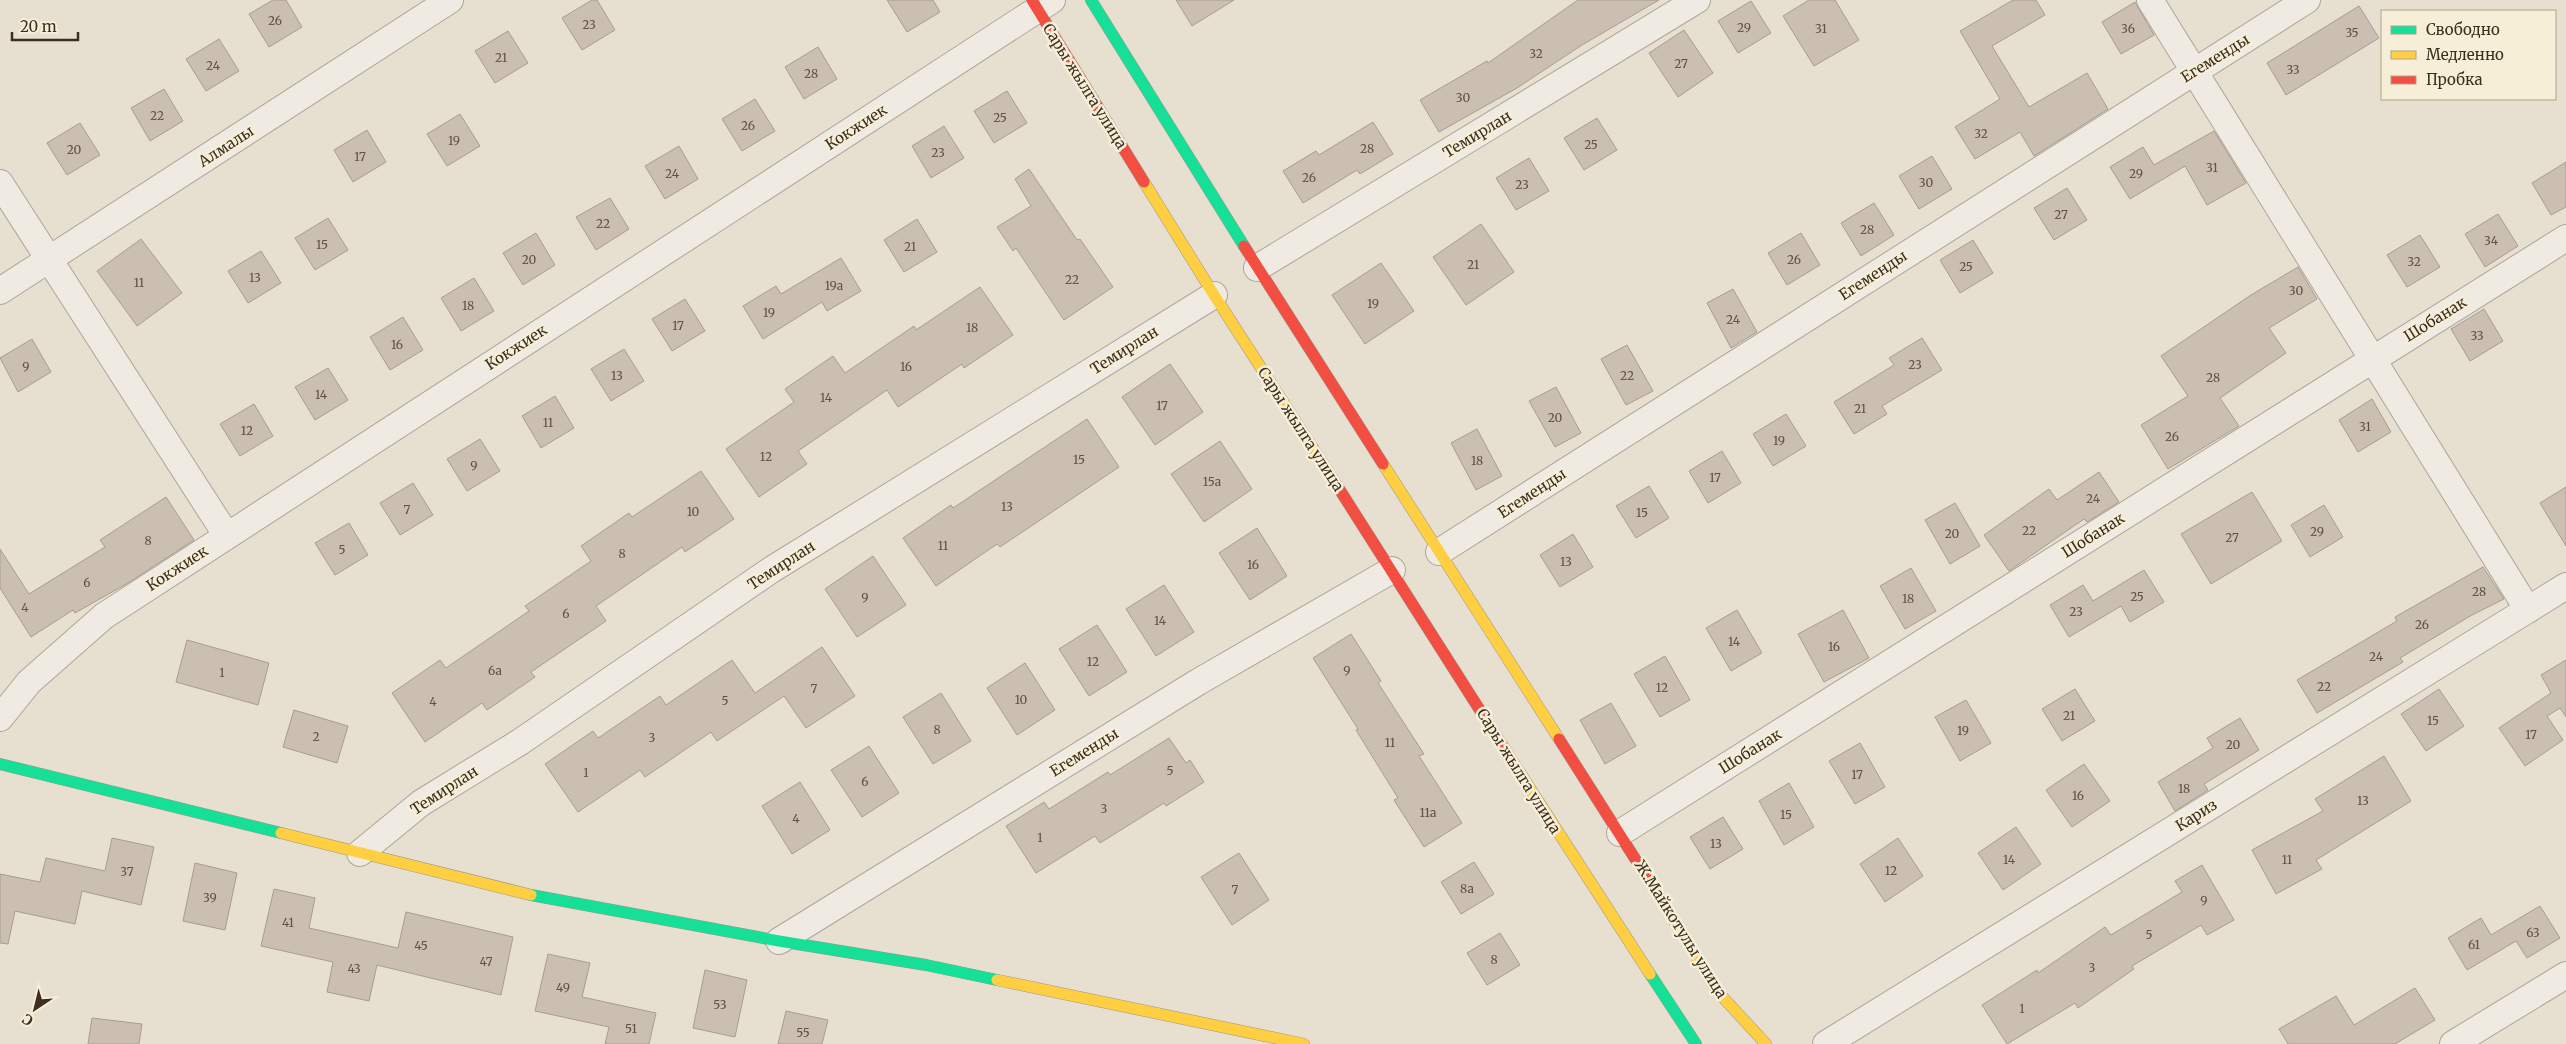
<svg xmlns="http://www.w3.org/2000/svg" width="2566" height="1044" font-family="Merriweather,serif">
  <rect width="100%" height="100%" fill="#e7e0d1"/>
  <path fill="#cbbfb2" stroke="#a89c90" d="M 273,0 L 286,0 L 302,27 L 269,47 L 249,14 Z
    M 592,0 L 597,0 L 615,30 L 582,50 L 562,18 Z
    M 887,0 L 933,0 L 940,12 L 907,32 Z
    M 1176,0 L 1234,0 L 1192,26 Z
    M 1578,0 L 1659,0 L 1582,45 L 1517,88 L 1439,132 L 1420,100 L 1487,61 L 1488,63 Z
    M 1809,0 L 1835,0 L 1859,40 L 1814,66 L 1783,16 Z
    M 2013,0 L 2036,0 L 2045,15 L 1992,46 L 2029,107 L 2087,73 L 2108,109 L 2034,156 L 2020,132 L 1975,159 L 1955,127 L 2000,99 L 1960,31 Z
    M 1751,1 L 1771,33 L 1738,53 L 1718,21 Z
    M 2135,2 L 2154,35 L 2121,54 L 2102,22 Z
    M 2359,6 L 2379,38 L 2286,95 L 2267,63 Z
    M 1684,30 L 1713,73 L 1678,97 L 1649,53 Z
    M 508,31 L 528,63 L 495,83 L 475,51 Z
    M 219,39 L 239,71 L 206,91 L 186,59 Z
    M 818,47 L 837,79 L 804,99 L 785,67 Z
    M 164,89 L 183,121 L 150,141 L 131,108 Z
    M 1007,91 L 1027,123 L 994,143 L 974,111 Z
    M 755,99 L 775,131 L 742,151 L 722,119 Z
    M 460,114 L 480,146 L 447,166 L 427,134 Z
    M 1597,118 L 1617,150 L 1584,170 L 1564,138 Z
    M 1373,122 L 1393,154 L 1360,174 L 1357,170 L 1303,203 L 1283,171 L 1316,151 L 1319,155 Z
    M 80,123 L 100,155 L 67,175 L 47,143 Z
    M 944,126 L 964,158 L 931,178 L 912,146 Z
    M 367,130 L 386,162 L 353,182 L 334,150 Z
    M 2214,131 L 2246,183 L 2207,205 L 2185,166 L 2130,199 L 2110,167 L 2143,147 L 2154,165 Z
    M 679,146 L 698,179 L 665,199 L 645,166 Z
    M 1932,156 L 1952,189 L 1919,209 L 1899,176 Z
    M 1529,158 L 1549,191 L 1516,210 L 1496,178 Z
    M 2566,162 L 2566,207 L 2551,215 L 2532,183 Z
    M 1029,169 L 1077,240 L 1080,239 L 1113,287 L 1064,320 L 1016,248 L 1013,251 L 997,227 L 1031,206 L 1015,179 Z
    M 2067,188 L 2087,220 L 2054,240 L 2034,208 Z
    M 610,198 L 629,229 L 596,250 L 576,217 Z
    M 1874,203 L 1894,235 L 1861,256 L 1841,223 Z
    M 2498,214 L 2518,246 L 2485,267 L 2465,234 Z
    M 328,218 L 348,250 L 315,270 L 295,238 Z
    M 917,219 L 937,252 L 904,272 L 884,240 Z
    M 1481,224 L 1514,272 L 1466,305 L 1433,257 Z
    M 536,233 L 555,265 L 523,285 L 503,253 Z
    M 1801,233 L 1820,265 L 1787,285 L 1768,253 Z
    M 2420,235 L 2440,267 L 2407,287 L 2387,255 Z
    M 141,239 L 182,293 L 137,326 L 97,271 Z
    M 1973,240 L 1993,273 L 1960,293 L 1940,260 Z
    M 261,251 L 281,283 L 248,303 L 228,271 Z
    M 841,258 L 861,291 L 827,311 L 822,302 L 763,339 L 743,306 L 776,286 L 781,294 Z
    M 1381,263 L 1414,311 L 1365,344 L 1332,295 Z
    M 2298,267 L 2317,299 L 2269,328 L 2286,353 L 2220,398 L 2239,426 L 2168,469 L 2141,425 L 2188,396 L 2161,356 L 2251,295 Z
    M 474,278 L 494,311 L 461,331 L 441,298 Z
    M 980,287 L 1013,335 L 964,368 L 962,364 L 898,407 L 887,390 L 798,451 L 807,464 L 759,497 L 726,449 L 794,402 L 785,389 L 833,356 L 845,373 L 914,326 L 916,330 Z
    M 1733,289 L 1757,332 L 1731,348 L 1707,303 Z
    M 685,299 L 705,331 L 672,351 L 652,319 Z
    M 2484,309 L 2503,341 L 2470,361 L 2451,329 Z
    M 403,317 L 423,350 L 390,370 L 370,337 Z
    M 1922,338 L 1942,370 L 1882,406 L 1887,414 L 1854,434 L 1834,402 L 1894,365 L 1889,358 Z
    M 32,339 L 51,372 L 18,392 L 0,358 Z
    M 1627,345 L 1653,391 L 1626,405 L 1601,359 Z
    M 624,349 L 644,381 L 611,401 L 591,369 Z
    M 1170,364 L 1203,412 L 1155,445 L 1122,397 Z
    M 328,368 L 348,400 L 315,420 L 295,387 Z
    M 1556,387 L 1581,433 L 1555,447 L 1529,401 Z
    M 555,396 L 574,428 L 541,448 L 522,416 Z
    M 2372,399 L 2391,432 L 2358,452 L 2339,420 Z
    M 254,404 L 273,436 L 240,456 L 220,424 Z
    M 1786,414 L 1806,446 L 1773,466 L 1753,434 Z
    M 1087,419 L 1119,467 L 1000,547 L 997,544 L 936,586 L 903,538 L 951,505 L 953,508 Z
    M 1477,429 L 1502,476 L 1476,490 L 1451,443 Z
    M 480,439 L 500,471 L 467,491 L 447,459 Z
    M 1220,441 L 1252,489 L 1204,522 L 1171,474 Z
    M 1722,451 L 1741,483 L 1708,503 L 1689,471 Z
    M 701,471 L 734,519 L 685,552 L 682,547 L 596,606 L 606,621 L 531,672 L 535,677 L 487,710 L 482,703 L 425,742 L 392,693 L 440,660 L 446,668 L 529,611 L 525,606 L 591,561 L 581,546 L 629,513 L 632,517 Z
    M 2099,472 L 2119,502 L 2087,522 L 2084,519 L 2009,571 L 1984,535 L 2049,489 L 2057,500 Z
    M 413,483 L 433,515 L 400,535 L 380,503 Z
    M 1649,486 L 1669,518 L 1636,538 L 1616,506 Z
    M 2566,487 L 2566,546 L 2540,503 Z
    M 2252,492 L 2282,541 L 2211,584 L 2181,534 Z
    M 166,497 L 194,540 L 128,583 L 75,613 L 73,610 L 31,637 L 0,588 L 0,549 L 29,594 L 105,547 L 100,540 Z
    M 1955,503 L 1980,546 L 1950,564 L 1925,520 Z
    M 2324,505 L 2343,537 L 2310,557 L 2291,525 Z
    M 349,523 L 368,555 L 335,575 L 315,543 Z
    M 1257,528 L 1287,576 L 1250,600 L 1219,553 Z
    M 1573,534 L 1593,567 L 1560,587 L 1540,555 Z
    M 873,556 L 906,605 L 857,637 L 825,589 Z
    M 2483,567 L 2504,599 L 2472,615 L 2400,658 L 2403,662 L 2317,713 L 2297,680 L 2397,621 L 2395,617 Z
    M 1911,568 L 1936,611 L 1905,629 L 1880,586 Z
    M 2144,570 L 2164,602 L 2130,622 L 2121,606 L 2069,637 L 2050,605 L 2083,585 L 2093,601 Z
    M 1164,585 L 1194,632 L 1156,656 L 1126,609 Z
    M 1737,610 L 1762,653 L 1731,671 L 1706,628 Z
    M 1843,610 L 1869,658 L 1824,682 L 1798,634 Z
    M 1097,625 L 1127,672 L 1089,696 L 1059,649 Z
    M 1351,634 L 1381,681 L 1378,683 L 1424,754 L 1419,756 L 1462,823 L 1424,847 L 1394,800 L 1398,798 L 1356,730 L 1358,729 L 1313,658 Z
    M 187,640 L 269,663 L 258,705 L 176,682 Z
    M 822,647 L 855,696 L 806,728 L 784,696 L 717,741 L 711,732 L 645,777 L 640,770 L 578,812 L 545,764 L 593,731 L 598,738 L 660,696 L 666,705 L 732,660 L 755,693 Z
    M 1665,656 L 1690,700 L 1660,717 L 1634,674 Z
    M 2566,660 L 2566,717 L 2560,708 L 2547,716 L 2563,740 L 2525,766 L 2499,728 L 2551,693 L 2541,675 Z
    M 1025,663 L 1055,710 L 1017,735 L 987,688 Z
    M 2075,689 L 2095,721 L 2062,741 L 2042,709 Z
    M 2439,689 L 2464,726 L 2426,751 L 2401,714 Z
    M 941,693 L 971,741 L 933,764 L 903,717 Z
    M 1966,700 L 1991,743 L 1960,761 L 1935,717 Z
    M 1611,703 L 1636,746 L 1605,764 L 1580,720 Z
    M 294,710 L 348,726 L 337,763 L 283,747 Z
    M 2240,718 L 2259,750 L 2204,784 L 2208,790 L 2175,811 L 2158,782 L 2213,748 L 2207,738 Z
    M 1169,738 L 1186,763 L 1190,760 L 1204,782 L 1166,806 L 1164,803 L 1100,843 L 1095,836 L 1036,873 L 1006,826 L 1044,802 L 1049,809 L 1108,772 L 1110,775 Z
    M 1860,743 L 1885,787 L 1855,804 L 1829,761 Z
    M 869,746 L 899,793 L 862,817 L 831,770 Z
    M 2384,756 L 2411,801 L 2316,860 L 2322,869 L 2276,894 L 2252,850 L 2323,811 L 2315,799 Z
    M 2084,764 L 2110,801 L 2072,827 L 2046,790 Z
    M 800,782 L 830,830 L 792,854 L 762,806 Z
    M 1789,783 L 1814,827 L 1784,845 L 1759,801 Z
    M 1723,817 L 1743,849 L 1710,869 L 1690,837 Z
    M 2016,827 L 2041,864 L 2003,890 L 1978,853 Z
    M 112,838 L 154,847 L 141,905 L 82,891 L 75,924 L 15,911 L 8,944 L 0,943 L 0,874 L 40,882 L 46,858 L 105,871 Z
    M 1898,838 L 1923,876 L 1885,902 L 1860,864 Z
    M 1239,853 L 1269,900 L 1232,925 L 1201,877 Z
    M 1474,862 L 1494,894 L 1461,914 L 1441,882 Z
    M 195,863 L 237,873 L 225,930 L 183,921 Z
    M 2202,865 L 2234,920 L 2207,935 L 2201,925 L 2132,966 L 2134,969 L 2078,1008 L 2075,1003 L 2007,1044 L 1982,1005 L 2037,970 L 2038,973 L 2105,927 L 2111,935 L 2182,892 L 2175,881 Z
    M 274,889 L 315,898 L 309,928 L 398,948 L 406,912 L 513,937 L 501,995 L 377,965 L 369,1001 L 327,992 L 333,962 L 261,946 Z
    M 2540,906 L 2560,938 L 2527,958 L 2516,941 L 2467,970 L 2448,938 L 2481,918 L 2491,935 Z
    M 1500,933 L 1520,965 L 1487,985 L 1467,953 Z
    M 548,954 L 590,963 L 582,997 L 656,1013 L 649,1044 L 605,1044 L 609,1027 L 535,1011 Z
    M 705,970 L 747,980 L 735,1037 L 693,1028 Z
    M 2415,988 L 2435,1020 L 2395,1044 L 2288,1044 L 2279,1029 L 2336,996 L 2354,1025 Z
    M 786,1011 L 828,1020 L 822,1044 L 778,1044 Z
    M 92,1018 L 142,1024 L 139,1044 L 88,1044 Z"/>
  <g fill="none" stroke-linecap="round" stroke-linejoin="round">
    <g stroke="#ada599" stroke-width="28">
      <path id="street" d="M 2150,0 L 2528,610
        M 0,183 L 227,536
        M 1257,268 L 1697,0
        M 0,291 L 450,0
        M 1439,552 L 2307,0
        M 0,718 L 29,682 L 104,616 L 1052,0
        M 1620,833 L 2566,238
        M 360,853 L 421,803 L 520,742 L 771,570 L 1214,295
        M 779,941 L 1198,682 L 1392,570
        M 1826,1044 L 2566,586
        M 2453,1044 L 2566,975"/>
    </g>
    <g stroke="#9c958a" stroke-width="12">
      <path id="fast" d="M 1091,0 L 1244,246
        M 0,764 L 281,833
        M 531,895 L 779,941 L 926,965 L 997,980
        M 1650,974 L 1696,1044"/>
    </g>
    <g stroke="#9c958a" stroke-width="12">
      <path id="slow" d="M 1144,182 L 1214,295 L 1336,484
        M 1383,464 L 1559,739
        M 1511,759 L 1650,974
        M 281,833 L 531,895
        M 1667,909 L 1718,992 L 1766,1044
        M 997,980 L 1304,1044"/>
    </g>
    <g stroke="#9c958a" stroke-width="12">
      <path id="jam" d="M 1032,0 L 1144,182
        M 1244,246 L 1383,464
        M 1336,484 L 1511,759
        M 1559,739 L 1667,909"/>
    </g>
    <use href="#street" stroke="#efebe3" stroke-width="26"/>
    <use href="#fast" stroke="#16e098" stroke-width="11"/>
    <use href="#slow" stroke="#ffcf43" stroke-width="11"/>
    <use href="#jam" stroke="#f24e42" stroke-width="11"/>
  </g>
  <g text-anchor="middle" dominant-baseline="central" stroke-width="5" stroke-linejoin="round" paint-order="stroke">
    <g font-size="12" fill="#605244">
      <text x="275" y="20">26</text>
      <text x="589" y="24">23</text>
      <text x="1744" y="27">29</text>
      <text x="1821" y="28">31</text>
      <text x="2128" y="28">36</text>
      <text x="2352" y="32">35</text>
      <text x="1536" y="53">32</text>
      <text x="501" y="57">21</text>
      <text x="1681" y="63">27</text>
      <text x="213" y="65">24</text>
      <text x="2293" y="69">33</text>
      <text x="811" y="73">28</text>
      <text x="1463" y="97">30</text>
      <text x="157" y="115">22</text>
      <text x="1000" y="117">25</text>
      <text x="748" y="125">26</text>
      <text x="1981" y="133">32</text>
      <text x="454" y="140">19</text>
      <text x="1591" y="144">25</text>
      <text x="1367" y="148">28</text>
      <text x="74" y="149">20</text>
      <text x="938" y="152">23</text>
      <text x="360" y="156">17</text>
      <text x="2212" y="167">31</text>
      <text x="672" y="173">24</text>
      <text x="2136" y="173">29</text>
      <text x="1309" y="177">26</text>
      <text x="1926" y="182">30</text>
      <text x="1522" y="184">23</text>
      <text x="2061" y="214">27</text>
      <text x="603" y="223">22</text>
      <text x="1867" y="229">28</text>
      <text x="2491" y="240">34</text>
      <text x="322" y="244">15</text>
      <text x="910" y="246">21</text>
      <text x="529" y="259">20</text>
      <text x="1794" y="259">26</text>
      <text x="2414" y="261">32</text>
      <text x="1473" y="264">21</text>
      <text x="1966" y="266">25</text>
      <text x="255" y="277">13</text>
      <text x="1072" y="279">22</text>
      <text x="139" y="282">11</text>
      <text x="834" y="285">19а</text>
      <text x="2296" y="290">30</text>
      <text x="1373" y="303">19</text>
      <text x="468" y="305">18</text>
      <text x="769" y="312">19</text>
      <text x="1733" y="319">24</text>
      <text x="678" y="325">17</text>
      <text x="972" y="327">18</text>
      <text x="2477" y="335">33</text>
      <text x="397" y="344">16</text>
      <text x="1915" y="364">23</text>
      <text x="26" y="366">9</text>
      <text x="906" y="366">16</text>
      <text x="617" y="375">13</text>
      <text x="1627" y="375">22</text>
      <text x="2213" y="377">28</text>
      <text x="321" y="394">14</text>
      <text x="826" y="397">14</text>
      <text x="1162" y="405">17</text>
      <text x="1860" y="408">21</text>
      <text x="1555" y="417">20</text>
      <text x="548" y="422">11</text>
      <text x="2365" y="426">31</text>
      <text x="247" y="430">12</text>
      <text x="2172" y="436">26</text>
      <text x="1779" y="440">19</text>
      <text x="766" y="456">12</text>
      <text x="1079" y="459">15</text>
      <text x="1477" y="460">18</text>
      <text x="474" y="465">9</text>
      <text x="1715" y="477">17</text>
      <text x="1212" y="481">15а</text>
      <text x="2093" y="498">24</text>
      <text x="1007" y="506">13</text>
      <text x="407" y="509">7</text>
      <text x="693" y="511">10</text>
      <text x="1642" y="512">15</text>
      <text x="2029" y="530">22</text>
      <text x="2317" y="531">29</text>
      <text x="1952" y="533">20</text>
      <text x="2232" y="537">27</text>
      <text x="148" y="540">8</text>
      <text x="943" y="545">11</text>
      <text x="342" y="549">5</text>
      <text x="622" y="553">8</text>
      <text x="1566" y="561">13</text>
      <text x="1253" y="564">16</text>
      <text x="87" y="582">6</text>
      <text x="2479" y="591">28</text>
      <text x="2137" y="596">25</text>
      <text x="865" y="597">9</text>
      <text x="1908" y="598">18</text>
      <text x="25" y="607">4</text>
      <text x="2076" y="611">23</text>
      <text x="566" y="613">6</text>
      <text x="1160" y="620">14</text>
      <text x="2422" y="624">26</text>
      <text x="1734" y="641">14</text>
      <text x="1834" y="646">16</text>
      <text x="2376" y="656">24</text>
      <text x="1093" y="661">12</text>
      <text x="495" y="670">6а</text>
      <text x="1347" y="670">9</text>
      <text x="222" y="672">1</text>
      <text x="2324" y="686">22</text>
      <text x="1662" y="687">12</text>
      <text x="814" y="688">7</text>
      <text x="1021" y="699">10</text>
      <text x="725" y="700">5</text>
      <text x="433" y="701">4</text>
      <text x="2069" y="715">21</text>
      <text x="2433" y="720">15</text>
      <text x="937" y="729">8</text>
      <text x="1963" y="730">19</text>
      <text x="2531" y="734">17</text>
      <text x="316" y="736">2</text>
      <text x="652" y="737">3</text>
      <text x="1390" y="742">11</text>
      <text x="2233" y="744">20</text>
      <text x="1170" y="770">5</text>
      <text x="586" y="772">1</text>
      <text x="1857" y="774">17</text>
      <text x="865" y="781">6</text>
      <text x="2184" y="788">18</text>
      <text x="2078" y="795">16</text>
      <text x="2363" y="800">13</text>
      <text x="1104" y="808">3</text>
      <text x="1428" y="812">11а</text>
      <text x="1786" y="814">15</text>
      <text x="796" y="818">4</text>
      <text x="1040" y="837">1</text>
      <text x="1716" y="843">13</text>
      <text x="2009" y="859">14</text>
      <text x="2287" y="859">11</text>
      <text x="1891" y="870">12</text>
      <text x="127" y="871">37</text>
      <text x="1467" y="888">8а</text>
      <text x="1235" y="889">7</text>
      <text x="210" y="897">39</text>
      <text x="2204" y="900">9</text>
      <text x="288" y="922">41</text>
      <text x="2533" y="932">63</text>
      <text x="2149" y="934">5</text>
      <text x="2474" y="944">61</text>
      <text x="421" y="945">45</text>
      <text x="1494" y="959">8</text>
      <text x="486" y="961">47</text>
      <text x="2092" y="967">3</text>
      <text x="354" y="968">43</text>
      <text x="563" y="987">49</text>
      <text x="720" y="1004">53</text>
      <text x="2022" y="1008">1</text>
      <text x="631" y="1028">51</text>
      <text x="803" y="1032">55</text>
    </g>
    <g font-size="15" fill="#3d2e20" stroke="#f7eed8">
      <text transform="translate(2215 58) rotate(-32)">Егеменды</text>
      <text transform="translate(1085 86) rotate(58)">Сары жылга улица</text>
      <text transform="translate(856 127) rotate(-33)">Кокжиек</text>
      <text transform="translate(1477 134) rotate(-31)">Темирлан</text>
      <text transform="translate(226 146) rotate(-33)">Алмалы</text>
      <text transform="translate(1873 275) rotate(-33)">Егеменды</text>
      <text transform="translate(2435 319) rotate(-32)">Шобанак</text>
      <text transform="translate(516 347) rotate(-33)">Кокжиек</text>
      <text transform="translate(1124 350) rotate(-32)">Темирлан</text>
      <text transform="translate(1301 429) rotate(57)">Сары жылга улица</text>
      <text transform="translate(1532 493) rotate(-33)">Егеменды</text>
      <text transform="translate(2093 535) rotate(-32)">Шобанак</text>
      <text transform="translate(781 565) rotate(-33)">Темирлан</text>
      <text transform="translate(177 568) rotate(-33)">Кокжиек</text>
      <text transform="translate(1750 751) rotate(-32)">Шобанак</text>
      <text transform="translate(1084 752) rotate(-32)">Егеменды</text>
      <text transform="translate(1519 771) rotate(58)">Сары жылга улица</text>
      <text transform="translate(444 790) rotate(-33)">Темирлан</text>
      <text transform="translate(2196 815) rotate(-32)">Кариз</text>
      <text transform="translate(1681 929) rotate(58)">Ж.Майкотулы улица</text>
    </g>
  </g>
  <rect x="2381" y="10" width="175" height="90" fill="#f7eed8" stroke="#ada18e"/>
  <rect x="2391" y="26" width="25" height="8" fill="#16e098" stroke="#ada18e"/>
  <text x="2426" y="35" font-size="15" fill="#3d2e20">Свободно</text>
  <rect x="2391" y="51" width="25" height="8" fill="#ffcf43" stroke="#ada18e"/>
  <text x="2426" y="60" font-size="15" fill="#3d2e20">Медленно</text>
  <rect x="2391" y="76" width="25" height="8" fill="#f24e42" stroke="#ada18e"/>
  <text x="2426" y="85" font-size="15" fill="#3d2e20">Пробка</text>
  <g transform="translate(35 1009) rotate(215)" stroke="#f7eed8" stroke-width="4" paint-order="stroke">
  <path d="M0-4L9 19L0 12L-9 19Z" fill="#3d2e20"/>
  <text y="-8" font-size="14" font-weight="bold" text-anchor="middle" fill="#3d2e20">С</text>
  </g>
  <path d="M12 32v8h66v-8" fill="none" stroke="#3d2e20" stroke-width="2.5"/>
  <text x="20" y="32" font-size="15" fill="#3d2e20" stroke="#f7eed8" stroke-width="4" paint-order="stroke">20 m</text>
</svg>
